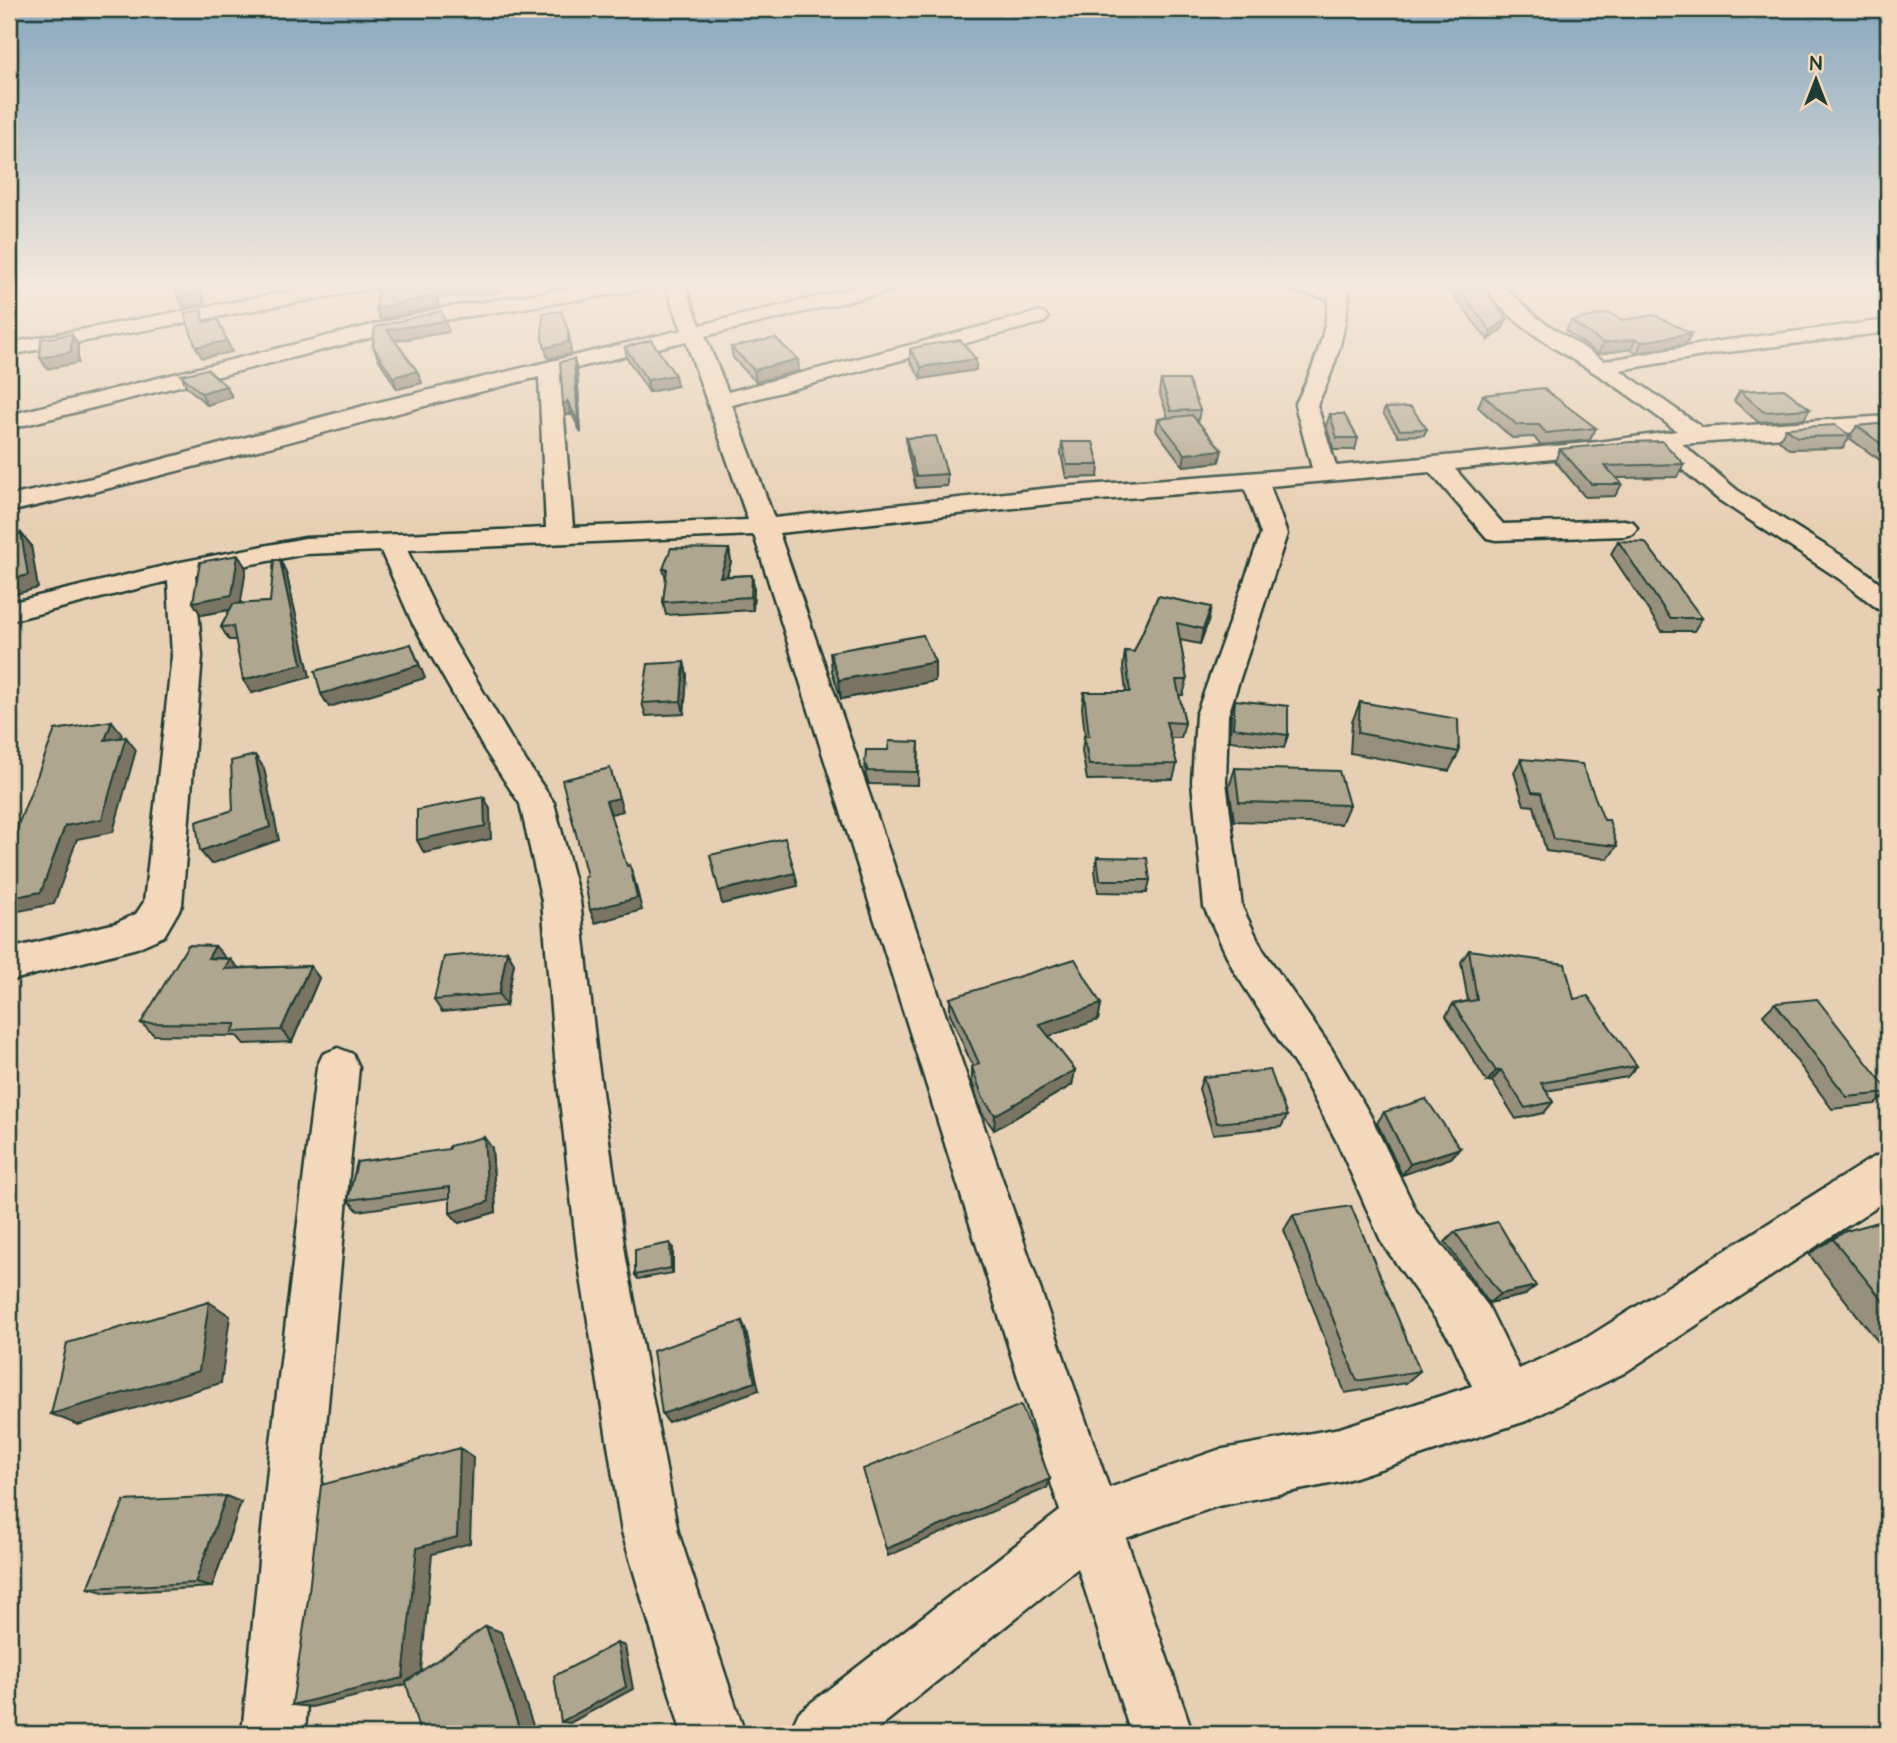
<svg xmlns="http://www.w3.org/2000/svg" width="1897" height="1743" font-family="'Architects Daughter',sans-serif">
  <rect width="100%" height="100%" fill="#e7cfb3"/>
  <filter id="ink" filterUnits="userSpaceOnUse"><feTurbulence type="fractalNoise" baseFrequency=".0143" numOctaves="2"/><feDisplacementMap in="SourceGraphic" scale="14" xChannelSelector="R" yChannelSelector="G"/><feConvolveMatrix kernelMatrix="1 2 1 2 8 2 1 2 1" color-interpolation-filters="sRGB"/></filter>
  <g filter="url(#ink)">
    <g fill="none" stroke-linecap="round" stroke-linejoin="round">
      <g stroke="#1f3d34" stroke-width="5">
        <path id="minor" d="M 341,282 L 383,282 L 374,288 L 9,355 L 9,343 Z
          M 614,282 L 663,282 L 654,288 L 437,321 L 9,429 L 9,415 L 437,309 Z
          M 664,282 L 683,282 L 700,325 L 879,282 L 913,282 L 911,286 L 705,336 L 728,392 L 1038,312 L 1045,314 L 1048,318 L 1045,322 L 732,405 L 774,518 L 1060,487 L 1312,468 L 1295,405 C 1313,371 1325,338 1329,299 L 1275,286 L 1273,282 L 1307,282 L 1331,288 L 1332,282 L 1350,282 C 1346,329 1338,363 1317,405 L 1336,466 L 1598,442 L 1677,431 C 1651,412 1625,391 1598,375 C 1555,348 1510,325 1480,282 L 1499,282 L 1536,317 L 1604,361 L 1720,341 L 1888,320 L 1888,332 L 1720,353 L 1620,370 L 1703,428 L 1888,416 L 1888,430 L 1682,444 L 1737,490 L 1861,568 L 1888,589 L 1888,612 L 1878,609 L 1841,580 L 1719,500 L 1657,448 L 1455,469 L 1503,524 L 1624,520 L 1633,522 L 1637,528 L 1633,534 L 1624,536 L 1496,540 L 1487,538 L 1430,472 L 1270,486 L 1287,534 L 1228,715 L 1226,782 L 1242,907 L 1263,950 L 1331,1048 L 1370,1115 L 1416,1211 L 1488,1306 L 1519,1369 L 1588,1337 L 1872,1158 L 1888,1151 L 1888,1199 L 1624,1373 L 1526,1421 L 1340,1482 L 1218,1506 L 1126,1538 L 1193,1734 L 1131,1734 L 1078,1568 L 871,1734 L 789,1734 L 799,1712 L 1060,1511 L 754,535 L 407,550 L 442,622 L 513,742 L 554,803 L 580,901 L 597,1057 L 626,1259 L 678,1532 L 745,1734 L 682,1734 L 622,1532 L 578,1259 L 555,1057 L 542,901 L 520,804 L 484,749 L 412,622 L 381,551 L 305,554 L 195,575 L 202,656 L 182,905 L 164,936 L 137,948 L 9,981 L 9,949 L 116,923 L 136,914 L 144,902 L 172,656 L 168,581 L 9,621 L 9,603 L 181,562 L 305,538 L 546,528 L 539,377 C 362,420 187,472 9,512 L 9,496 L 92,478 L 371,404 L 682,330 ZM 686,341 L 748,520 L 573,527 L 560,372 ZM 1245,489 L 1261,534 L 1196,715 L 1192,782 L 1204,907 L 1234,971 L 1301,1074 L 1337,1142 L 1382,1243 L 1452,1342 L 1472,1386 L 1340,1428 L 1218,1450 L 1109,1488 L 779,533 L 1060,503 Z
          M 338,1048 L 353,1054 L 359,1067 L 323,1459 L 305,1734 L 242,1734 L 269,1459 L 317,1067 L 323,1054 Z"/>
      </g>
      <use href="#minor" fill="#f4d8bb" fill-rule="evenodd"/>
    </g>
    <path fill="#968f7b" stroke="#1f3d34" stroke-width="2" d="M 1443,282 L 1480,282 L 1503,328 L 1488,340 Z
      M 1623,320 L 1691,333 L 1686,344 L 1637,353 L 1631,349 L 1598,354 L 1566,331 L 1571,321 Z
      M 375,327 L 449,332 L 395,341 L 417,371 L 422,383 L 397,389 L 378,358 L 373,346 Z
      M 625,347 L 677,386 L 649,392 L 627,358 Z
      M 731,347 L 799,371 L 756,382 L 733,358 Z
      M 910,349 L 976,359 L 976,370 L 921,379 L 910,361 Z
      M 577,371 L 581,433 L 571,412 L 571,415 L 566,415 L 563,404 Z
      M 181,375 L 226,386 L 232,397 L 207,405 L 187,387 Z
      M 1161,380 L 1200,410 L 1198,421 L 1219,462 L 1183,466 L 1156,430 L 1158,419 L 1168,417 L 1159,392 Z
      M 1740,391 L 1810,409 L 1804,419 L 1758,422 L 1734,401 Z
      M 1483,395 L 1596,428 L 1590,440 L 1540,445 L 1534,437 L 1512,438 L 1478,407 Z
      M 1385,408 L 1427,429 L 1424,435 L 1398,436 L 1383,413 Z
      M 1330,414 L 1358,438 L 1355,450 L 1334,450 L 1326,426 Z
      M 1888,423 L 1888,466 L 1849,438 L 1843,448 L 1789,449 L 1779,440 L 1786,428 L 1850,436 L 1857,426 Z
      M 906,438 L 947,474 L 947,486 L 916,488 L 907,450 Z
      M 1062,442 L 1099,465 L 1098,477 L 1066,478 L 1061,454 Z
      M 1560,449 L 1684,464 L 1677,477 L 1616,478 L 1622,484 L 1615,496 L 1585,497 L 1555,461 Z
      M 1618,541 L 1702,618 L 1694,631 L 1662,631 L 1611,554 Z
      M 729,549 L 731,562 L 727,576 L 752,575 L 754,588 L 753,610 L 666,615 L 663,602 L 666,579 L 663,569 Z
      M 280,560 L 286,572 L 310,677 L 252,693 L 236,640 L 229,640 L 221,627 L 230,610 L 201,615 L 193,602 L 246,568 L 240,604 L 270,602 Z
      M 1158,596 L 1211,607 L 1208,622 L 1200,644 L 1180,640 L 1187,680 L 1183,695 L 1179,695 L 1185,723 L 1181,738 L 1170,738 L 1177,764 L 1173,779 L 1087,780 L 1082,751 L 1084,736 L 1085,736 L 1082,707 L 1084,692 L 1126,692 L 1123,667 L 1125,651 L 1134,652 Z
      M 830,652 L 935,662 L 935,681 L 841,699 L 832,671 Z
      M 684,662 L 687,675 L 684,714 L 646,716 L 642,703 Z
      M 1887,680 L 1888,680 L 1888,697 L 1878,690 Z
      M 1235,700 L 1288,735 L 1284,748 L 1230,741 L 1231,713 Z
      M 1360,702 L 1459,752 L 1449,771 L 1350,753 L 1352,722 Z
      M 919,742 L 918,785 L 869,784 L 866,776 L 865,763 L 888,750 Z
      M 1521,759 L 1604,820 L 1617,846 L 1608,859 L 1546,851 L 1534,806 L 1524,805 L 1514,772 Z
      M 1235,768 L 1349,805 L 1341,824 L 1234,821 L 1229,787 Z
      M 1097,857 L 1150,880 L 1147,893 L 1098,892 L 1095,870 Z
      M 1469,950 L 1574,999 L 1637,1066 L 1627,1077 L 1546,1091 L 1553,1102 L 1544,1113 L 1516,1119 L 1492,1081 L 1487,1082 L 1446,1016 L 1453,1004 L 1468,1001 L 1461,962 Z
      M 507,951 L 514,963 L 506,1006 L 442,1012 L 434,1000 Z
      M 226,958 L 239,968 L 310,966 L 319,978 L 292,1042 L 244,1044 L 237,1036 L 154,1035 L 141,1023 Z
      M 950,998 L 1101,1004 L 1098,1020 L 1048,1036 L 1075,1070 L 1072,1085 L 994,1130 L 982,1113 L 972,1082 L 972,1067 L 973,1067 L 950,1014 Z
      M 1775,1003 L 1888,1090 L 1888,1094 L 1875,1104 L 1832,1109 L 1763,1015 Z
      M 1203,1077 L 1287,1116 L 1281,1127 L 1213,1134 L 1199,1089 Z
      M 1384,1112 L 1460,1148 L 1451,1158 L 1402,1175 L 1377,1123 Z
      M 492,1148 L 496,1212 L 459,1223 L 450,1198 L 358,1211 L 348,1200 Z
      M 1293,1215 L 1420,1371 L 1406,1383 L 1345,1393 L 1284,1230 Z
      M 1888,1223 L 1888,1354 L 1809,1254 L 1846,1231 Z
      M 1455,1232 L 1525,1295 L 1489,1303 L 1445,1242 Z
      M 673,1248 L 673,1273 L 638,1279 L 635,1275 Z
      M 241,1502 L 212,1587 L 107,1593 L 88,1588 Z"/>
    <path fill="#7a7464" stroke="#1f3d34" stroke-width="2" d="M 114,282 L 145,282 L 117,287 Z
      M 197,282 L 200,282 L 201,285 L 205,304 L 184,308 L 178,297 Z
      M 490,282 L 502,282 L 502,292 L 437,298 L 439,306 L 380,320 L 376,309 L 433,287 Z
      M 1507,319 L 1503,328 L 1488,340 L 1491,331 Z
      M 218,320 L 232,352 L 202,358 L 196,347 Z
      M 445,321 L 449,332 L 391,341 L 387,330 Z
      M 568,330 L 570,342 L 571,354 L 548,359 L 545,348 Z
      M 1691,333 L 1686,344 L 1637,353 L 1642,342 Z
      M 72,334 L 78,345 L 78,363 L 47,369 L 40,358 Z
      M 1636,339 L 1631,349 L 1598,354 L 1603,343 Z
      M 574,359 L 577,371 L 581,433 L 578,421 Z
      M 798,359 L 799,371 L 756,382 L 754,370 Z
      M 976,359 L 976,370 L 921,379 L 921,367 Z
      M 417,371 L 422,383 L 397,389 L 393,377 Z
      M 675,375 L 677,386 L 649,392 L 647,380 Z
      M 226,386 L 232,397 L 207,405 L 201,393 Z
      M 567,400 L 571,415 L 566,415 L 563,404 Z
      M 1222,450 L 1219,462 L 1183,466 L 1185,454 Z
      M 21,533 L 31,545 L 38,588 L 9,596 L 9,580 Z
      M 729,549 L 731,562 L 723,589 L 720,577 Z
      M 238,555 L 246,568 L 240,608 L 201,615 L 193,602 Z
      M 280,560 L 286,572 L 310,677 L 252,693 L 243,680 L 302,664 Z
      M 752,575 L 754,588 L 753,610 L 751,597 Z
      M 1211,607 L 1208,622 L 1200,644 L 1203,629 Z
      M 411,644 L 425,678 L 329,707 L 321,694 Z
      M 684,662 L 687,675 L 684,714 L 681,701 Z
      M 935,662 L 935,681 L 841,699 L 839,680 Z
      M 112,721 L 122,734 L 115,753 L 105,740 Z
      M 126,737 L 136,750 L 113,832 L 77,839 L 54,904 L 9,913 L 9,898 Z
      M 255,755 L 264,768 L 279,840 L 211,864 L 200,851 L 270,827 Z
      M 610,768 L 623,811 L 611,814 L 606,801 Z
      M 484,797 L 490,809 L 491,839 L 424,853 L 417,840 Z
      M 630,865 L 634,878 L 642,910 L 595,923 L 590,910 Z
      M 795,873 L 798,886 L 722,904 L 719,891 Z
      M 215,946 L 226,958 L 208,958 Z
      M 507,951 L 514,963 L 506,1006 L 499,994 Z
      M 230,959 L 241,971 L 224,969 Z
      M 310,966 L 319,978 L 292,1042 L 281,1030 Z
      M 1101,1004 L 1098,1020 L 1037,1040 L 1039,1024 Z
      M 1075,1070 L 1072,1085 L 994,1130 L 995,1115 Z
      M 1501,1070 L 1492,1081 L 1487,1082 L 1496,1071 Z
      M 484,1137 L 492,1148 L 496,1212 L 459,1223 L 450,1213 Z
      M 1460,1148 L 1451,1158 L 1402,1175 L 1410,1164 Z
      M 670,1243 L 673,1248 L 673,1273 L 671,1268 Z
      M 1536,1286 L 1525,1295 L 1489,1303 L 1500,1294 Z
      M 209,1302 L 230,1316 L 221,1383 L 78,1425 L 51,1414 Z
      M 742,1321 L 746,1330 L 759,1390 L 668,1422 L 662,1414 Z
      M 460,1448 L 473,1457 L 470,1543 L 432,1554 L 420,1681 L 312,1707 L 292,1705 L 417,1548 Z
      M 1050,1479 L 1047,1488 L 888,1556 L 886,1549 Z
      M 226,1496 L 241,1502 L 212,1587 L 195,1583 Z
      M 486,1626 L 501,1632 L 536,1734 L 521,1734 Z
      M 617,1643 L 625,1646 L 633,1689 L 570,1723 L 561,1722 Z"/>
    <path fill="#afa68f" stroke="#1f3d34" stroke-width="2" d="M 173,282 L 197,282 L 199,293 L 178,297 Z
      M 378,282 L 490,282 L 433,287 L 436,295 L 376,309 Z
      M 1453,282 L 1480,282 L 1507,319 L 1491,331 Z
      M 202,310 L 204,322 L 218,320 L 227,341 L 196,347 L 184,313 Z
      M 441,311 L 445,321 L 387,330 L 417,371 L 393,377 L 373,346 L 375,327 Z
      M 561,311 L 568,330 L 568,342 L 545,348 L 542,338 L 543,313 Z
      M 1609,313 L 1623,320 L 1654,315 L 1691,333 L 1642,342 L 1636,339 L 1603,343 L 1571,321 Z
      M 72,334 L 71,352 L 40,358 L 41,339 Z
      M 775,338 L 798,359 L 754,370 L 731,347 Z
      M 651,340 L 675,375 L 647,380 L 625,347 Z
      M 960,340 L 976,359 L 921,367 L 910,349 L 926,345 Z
      M 574,359 L 578,421 L 567,400 L 567,403 L 563,404 L 560,362 Z
      M 207,369 L 226,386 L 201,393 L 181,375 Z
      M 1161,380 L 1188,380 L 1200,410 L 1171,411 Z
      M 1543,388 L 1596,428 L 1546,433 L 1539,425 L 1517,425 L 1483,395 Z
      M 1784,389 L 1810,409 L 1764,412 L 1740,391 Z
      M 1411,407 L 1427,429 L 1400,430 L 1385,408 Z
      M 1330,414 L 1344,414 L 1358,438 L 1337,438 Z
      M 1192,415 L 1222,450 L 1185,454 L 1158,419 Z
      M 1888,423 L 1888,449 L 1857,426 Z
      M 1835,425 L 1851,436 L 1797,437 L 1786,428 Z
      M 936,436 L 947,474 L 916,476 L 906,438 Z
      M 1662,441 L 1684,464 L 1605,466 L 1622,484 L 1591,484 L 1560,449 L 1630,442 Z
      M 1062,442 L 1093,442 L 1099,465 L 1067,465 Z
      M 21,533 L 28,575 L 9,580 L 9,536 Z
      M 1618,541 L 1645,542 L 1702,618 L 1670,618 Z
      M 671,548 L 729,549 L 720,577 L 752,575 L 751,597 L 663,602 L 667,569 L 663,569 Z
      M 238,555 L 232,595 L 193,602 L 200,562 Z
      M 274,560 L 280,560 L 302,664 L 243,680 L 233,626 L 221,627 L 233,604 L 270,602 Z
      M 1158,596 L 1211,607 L 1203,629 L 1177,623 L 1187,680 L 1176,680 L 1185,723 L 1166,722 L 1177,764 L 1089,765 L 1084,736 L 1089,736 L 1084,692 L 1130,692 L 1125,651 L 1134,652 Z
      M 923,635 L 935,662 L 839,680 L 830,652 Z
      M 411,644 L 419,665 L 321,694 L 315,671 Z
      M 684,662 L 681,701 L 642,703 L 648,664 Z
      M 1235,700 L 1288,706 L 1288,735 L 1233,728 Z
      M 1360,702 L 1458,719 L 1459,752 L 1358,733 Z
      M 112,721 L 105,740 L 126,737 L 102,819 L 65,826 L 41,892 L 9,898 L 9,848 L 55,730 Z
      M 889,741 L 919,742 L 917,772 L 868,771 L 865,763 L 866,750 L 888,750 Z
      M 255,755 L 270,827 L 200,851 L 196,822 L 233,810 L 231,761 Z
      M 1521,759 L 1582,764 L 1604,820 L 1609,820 L 1617,846 L 1554,839 L 1541,793 L 1532,792 Z
      M 610,768 L 619,798 L 606,801 L 627,866 L 630,865 L 637,898 L 590,910 L 584,877 L 587,876 L 562,780 Z
      M 1235,768 L 1339,771 L 1349,805 L 1239,802 Z
      M 484,797 L 485,826 L 417,840 L 417,810 Z
      M 785,838 L 795,873 L 719,891 L 710,855 Z
      M 1097,857 L 1147,858 L 1150,880 L 1100,880 Z
      M 188,945 L 215,946 L 208,958 L 230,959 L 224,969 L 310,966 L 281,1030 L 232,1032 L 236,1024 L 141,1023 Z
      M 1469,950 L 1565,964 L 1574,999 L 1588,996 L 1637,1066 L 1541,1083 L 1553,1102 L 1525,1108 L 1501,1070 L 1496,1071 L 1453,1004 L 1477,1000 Z
      M 507,951 L 499,994 L 434,1000 L 444,957 Z
      M 1075,959 L 1101,1004 L 1039,1024 L 1075,1070 L 995,1115 L 983,1098 L 972,1067 L 979,1063 L 950,998 Z
      M 1817,999 L 1888,1090 L 1888,1093 L 1847,1097 L 1775,1003 Z
      M 1270,1070 L 1287,1116 L 1217,1123 L 1203,1077 Z
      M 1426,1099 L 1460,1148 L 1410,1164 L 1384,1112 Z
      M 484,1137 L 488,1202 L 450,1213 L 450,1187 L 348,1200 L 357,1162 L 449,1149 L 449,1146 Z
      M 1351,1206 L 1420,1371 L 1357,1381 L 1293,1215 Z
      M 1886,1220 L 1888,1223 L 1888,1307 L 1833,1239 L 1846,1231 Z
      M 1498,1222 L 1536,1286 L 1500,1294 L 1455,1232 Z
      M 670,1243 L 671,1268 L 635,1275 L 635,1250 Z
      M 209,1302 L 199,1371 L 51,1414 L 67,1343 Z
      M 742,1321 L 755,1382 L 662,1414 L 653,1351 Z
      M 1021,1405 L 1050,1479 L 886,1549 L 863,1469 Z
      M 460,1448 L 457,1537 L 417,1548 L 403,1678 L 292,1705 L 308,1600 L 321,1485 Z
      M 226,1496 L 195,1583 L 88,1588 L 124,1501 Z
      M 486,1626 L 521,1734 L 420,1734 L 406,1682 Z
      M 617,1643 L 626,1687 L 561,1722 L 554,1676 Z"/>
  </g>
  <linearGradient id="sky" x2="0" y2="1"><stop stop-color="#88a8be"/><stop offset="0.54" stop-color="#f4e9dd"/><stop offset="1" stop-color="#f4e9dd" stop-opacity="0"/></linearGradient>
  <rect width="1897" height="526" fill="url(#sky)"/>
  <rect width="1897" height="1743" fill="none" stroke="#f4d8bb" stroke-width="35"/>
  <rect x="18" y="18" width="1862" height="1708" fill="none" stroke="#1f3d34" stroke-width="2.5" filter="url(#ink)"/>
  <g transform="translate(1816 80)" stroke="#f4d8bb" stroke-width="5" paint-order="stroke">
  <path d="M0-5L12 26L0 18L-12 26Z" fill="#1f3d34"/>
  <text y="-10" font-size="19" font-weight="bold" text-anchor="middle" fill="#1f3d34">N</text>
  </g>
</svg>
